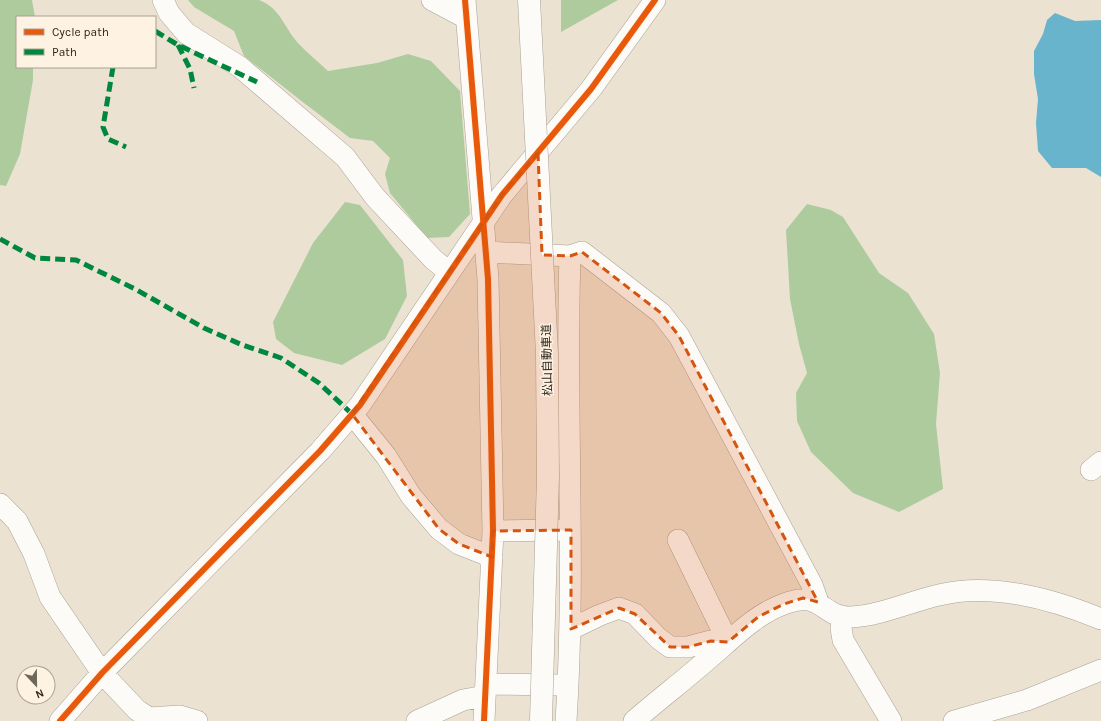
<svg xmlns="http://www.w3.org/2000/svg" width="1101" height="721" font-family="Karla,'Noto Sans JP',sans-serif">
  <rect width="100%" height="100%" fill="#ece2d2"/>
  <path fill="#aecb9e" d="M 0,0 L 32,0 L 35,17 L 17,17 L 17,67 L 33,67 L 33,80 L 20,154 L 6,186 L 0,185 Z
    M 188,0 L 259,0 C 282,9 284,29 300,45 C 308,54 319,62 328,71 L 377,63 L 408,54 L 431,61 L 460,91 L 470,214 L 449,237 L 427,238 L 390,193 L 385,174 L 390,158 L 373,141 L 350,138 L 304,103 L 244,56 L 234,31 L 194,7 Z
    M 561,0 L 618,0 L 561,32 Z
    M 345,202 L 360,205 L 403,260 L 407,296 L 385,339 L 342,365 L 294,353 L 276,339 L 273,322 L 313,243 Z
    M 807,204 L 831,210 L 843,217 L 879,273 L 908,293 L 934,334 L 940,373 L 936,424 L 943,489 L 899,512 L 853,493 L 811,452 L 797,421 L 796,393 L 807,373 L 799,344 L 790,299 L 786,230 Z"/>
  <path fill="#68b4cc" d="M 1055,13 L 1075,21 L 1101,20 L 1101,177 L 1086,168 L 1052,168 L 1038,151 L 1036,123 L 1038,99 L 1034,74 L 1034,51 L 1043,34 L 1047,20 Z"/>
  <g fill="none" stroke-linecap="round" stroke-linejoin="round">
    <g stroke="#a8a194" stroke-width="22">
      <path id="street" d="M 163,0 L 169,13 L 186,33 L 240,67 L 345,157 L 375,197 L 433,259 L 449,272
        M 432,0 L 466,18
        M 465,0 L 488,279 L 493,531 L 484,721
        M 486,252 L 570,256 L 582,252 L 661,313 L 679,336 L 812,585 L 818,602
        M 352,414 L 386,456 L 411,496 L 439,529 L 459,544 L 492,557
        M 1091,470 L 1101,462
        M 0,504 L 17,521 L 34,554 L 50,597 L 102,673 L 137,710 L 149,718 L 180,716 L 197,721
        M 493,531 L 564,530
        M 842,616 L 841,628 L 843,640 L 891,721
        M 571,629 L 600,615 L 619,608 L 635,614 L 658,638 L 670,647 L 688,647 L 711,641 L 728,642 L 678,540
        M 486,684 L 559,685
        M 60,721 L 102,673 L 320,451 L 360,405 L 502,195 L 591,89 L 655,0
        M 417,721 L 463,700 L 485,696
        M 566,721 C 576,566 565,411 570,256
        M 634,721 C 658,700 683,681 706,661 C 731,640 754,615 784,604 C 823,589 821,618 851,617 C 879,616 912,601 939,595 C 991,582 1052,599 1101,619
        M 954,721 L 1027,700 L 1101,670"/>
    </g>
    <use href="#street" stroke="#fcfbf8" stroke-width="21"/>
    <g stroke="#a8a194" stroke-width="23" stroke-linecap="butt">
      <path id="highway-bridge" d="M 529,0 L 547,354 L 548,476 L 541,721"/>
    </g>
    <use href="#highway-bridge" stroke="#fcfbf8" stroke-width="22"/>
    <path stroke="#00873e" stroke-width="5" stroke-dasharray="10 5" stroke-linecap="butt" d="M 155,31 L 178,45 L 257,82
      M 178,45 L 190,69 L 194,88
      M 113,67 L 103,127 L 108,139 L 126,147
      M 0,239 L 35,258 L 76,260 L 135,289 L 204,328 L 240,344 L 281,358 L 319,383 L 352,414"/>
    <g stroke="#fef2e2" stroke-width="8">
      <path id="cycleway" d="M 465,0 L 488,279 L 493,531 L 484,721
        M 60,721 L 102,673 L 320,451 L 360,405 L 502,195 L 591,89 L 655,0"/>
    </g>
    <use href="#cycleway" stroke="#e8590c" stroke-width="6"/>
  </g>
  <path fill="#d5540e" fill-opacity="0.2" stroke="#d5540e" stroke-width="3" stroke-dasharray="8 5" stroke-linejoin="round" d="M 538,153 L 542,255 L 570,256 L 582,252 L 661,313 L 679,336 L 818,602 L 803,598 L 784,604 L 758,617 L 728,642 L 711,641 L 688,647 L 670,647 L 635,614 L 619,608 L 571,629 L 571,530 L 493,531 L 492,557 L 459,544 L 439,529 L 352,414 L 502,195 Z"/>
  <g text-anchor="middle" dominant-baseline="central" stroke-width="3" stroke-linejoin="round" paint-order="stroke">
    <g font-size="12" fill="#2d251b" stroke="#fef2e2">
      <text transform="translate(547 360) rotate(-91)">松山自動車道</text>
    </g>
  </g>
  <rect x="16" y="16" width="140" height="52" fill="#fef2e2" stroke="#aaa092"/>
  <rect x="24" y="29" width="20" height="6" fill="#e8590c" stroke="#aaa092"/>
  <text x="52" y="36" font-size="12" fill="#2d251b">Cycle path</text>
  <rect x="24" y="49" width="20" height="6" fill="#00873e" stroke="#aaa092"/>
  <text x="52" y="56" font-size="12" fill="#2d251b">Path</text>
  <g transform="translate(36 685) rotate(158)"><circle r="19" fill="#fef2e2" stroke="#aaa092"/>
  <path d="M0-3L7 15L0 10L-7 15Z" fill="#70675b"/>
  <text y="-6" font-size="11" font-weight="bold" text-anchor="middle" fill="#2d251b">N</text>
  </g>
</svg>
